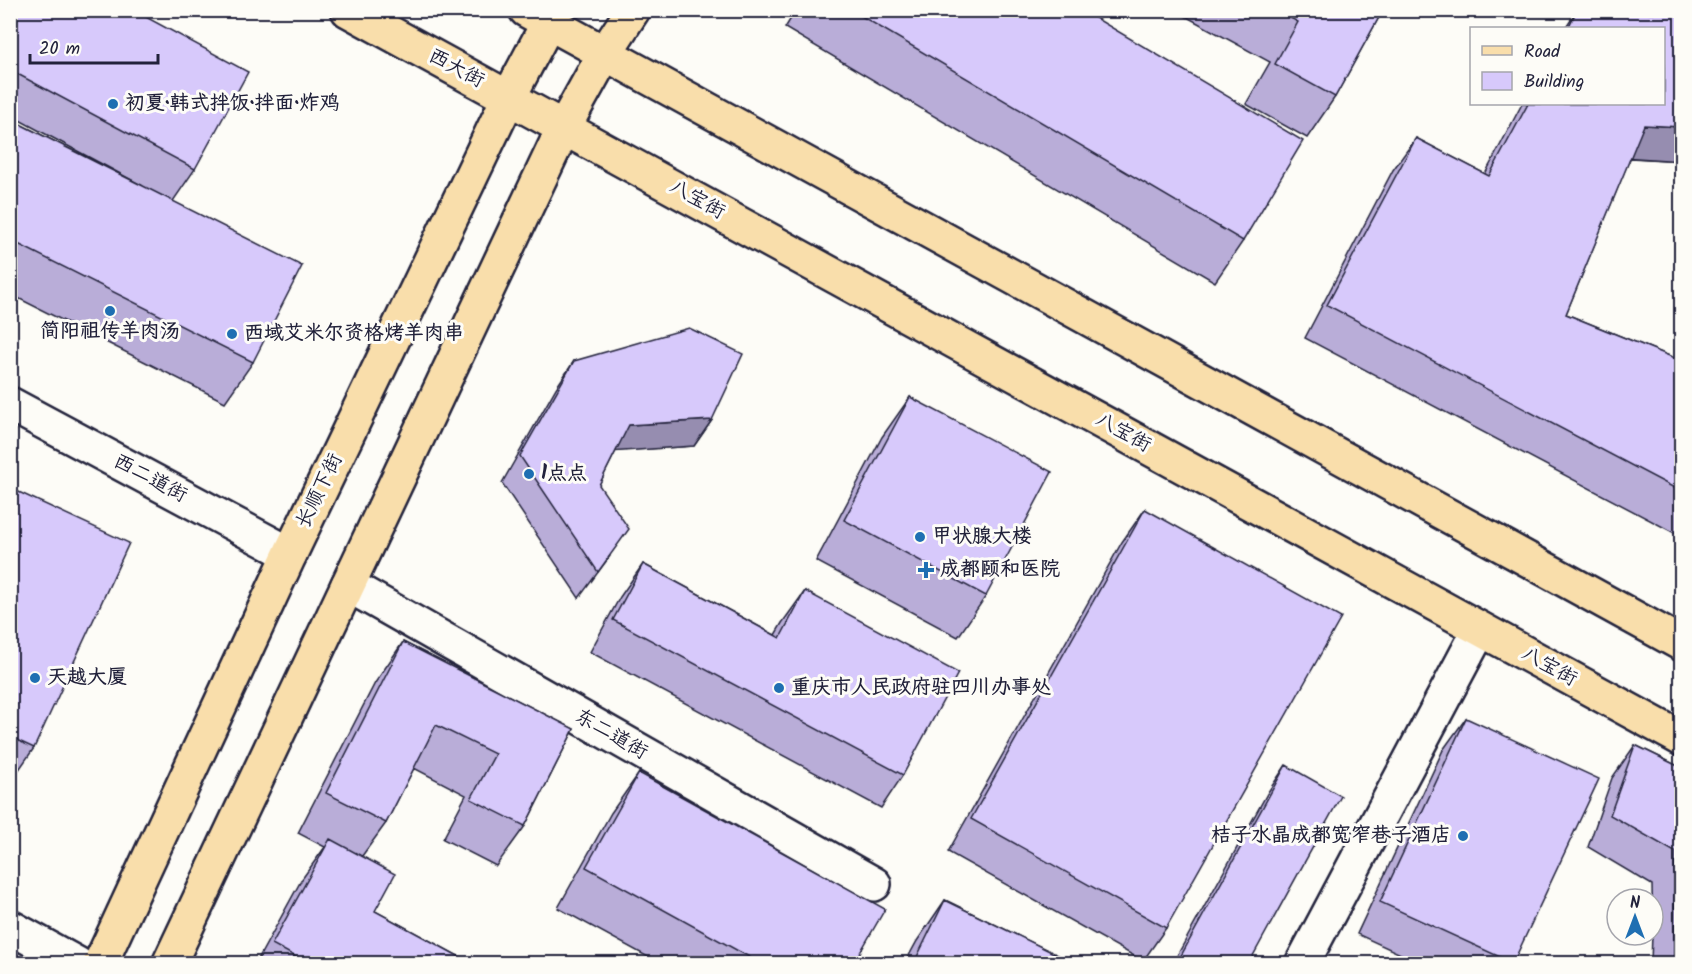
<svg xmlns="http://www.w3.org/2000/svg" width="1692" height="974" font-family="Kalam,'LXGW WenKai TC',sans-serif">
  <rect width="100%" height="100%" fill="#fdfcf7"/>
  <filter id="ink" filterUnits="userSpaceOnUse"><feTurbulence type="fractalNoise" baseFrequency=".0167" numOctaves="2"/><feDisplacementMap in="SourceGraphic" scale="12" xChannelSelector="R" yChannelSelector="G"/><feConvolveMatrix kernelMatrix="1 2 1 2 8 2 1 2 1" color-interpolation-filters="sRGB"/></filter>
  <g filter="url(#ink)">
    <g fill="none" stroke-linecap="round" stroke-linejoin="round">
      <g stroke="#22223b" stroke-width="38">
        <path id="minor" d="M 10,404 L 290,554
          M 348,585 L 874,884
          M 10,927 L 77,964
          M 1302,964 L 1480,629"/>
      </g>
      <g stroke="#22223b" stroke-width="38">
        <path id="major" d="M 348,10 L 1682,739
          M 526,10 L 1682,644
          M 100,964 L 290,554 L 509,97 L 555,10
          M 169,964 L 564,127 L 605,53 L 633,10"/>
      </g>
      <use href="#minor" stroke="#fdfcf7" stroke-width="33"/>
      <use href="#major" stroke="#f9deab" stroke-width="33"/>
    </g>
    <path fill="#b9add8" stroke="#22223b" stroke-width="1.5" d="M 10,10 L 195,169 L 173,201 L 253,362 L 225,402 L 10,294 L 10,119 L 143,186 L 10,115 Z
      M 796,10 L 1082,10 L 1243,241 L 1215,282 L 785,28 Z
      M 1174,10 L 1383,10 L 1335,97 L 1307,138 L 1246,104 L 1270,62 Z
      M 1577,10 L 1601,10 L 1682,14 L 1682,161 L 1630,158 L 1566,314 L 1682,361 L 1682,537 L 1305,338 L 1393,170 L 1416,138 L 1485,174 L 1522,104 L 1664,104 L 1664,28 L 1565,28 Z
      M 574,361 L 712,420 L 694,446 L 616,451 L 599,485 L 610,556 L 579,598 L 502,483 L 556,388 Z
      M 910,397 L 986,596 L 958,637 L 816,561 L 882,437 Z
      M 10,488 L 34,748 L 11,781 L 10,780 Z
      M 1145,509 L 1166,928 L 1143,961 L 948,852 L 1122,542 Z
      M 643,564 L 775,635 L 782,623 L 805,591 L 903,775 L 881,808 L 590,652 L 620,597 Z
      M 403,642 L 574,729 L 525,826 L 496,866 L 443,839 L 466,795 L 414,768 L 386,823 L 362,856 L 375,911 L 471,963 L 256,963 L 302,879 L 325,847 L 298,833 L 375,683 Z
      M 1466,718 L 1513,963 L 1420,963 L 1357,934 L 1443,750 Z
      M 1635,745 L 1682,768 L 1682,963 L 1651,963 L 1652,935 L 1653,935 L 1652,885 L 1588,847 L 1612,778 Z
      M 1286,765 L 1249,963 L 1173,963 L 1268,792 Z
      M 639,773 L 854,963 L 659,963 L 558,908 L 611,813 Z
      M 945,900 L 1074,963 L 905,963 L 917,941 Z"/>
    <path fill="#968db0" stroke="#22223b" stroke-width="1.5" d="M 1644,125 L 1682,127 L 1682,161 L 1621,157 Z
      M 712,420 L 694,446 L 610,452 L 629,425 Z"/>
    <path fill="#d7c9fb" stroke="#22223b" stroke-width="1.5" d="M 10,10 L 133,10 L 248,72 L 195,169 L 10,70 Z
      M 851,10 L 1082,10 L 1303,141 L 1243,241 Z
      M 1276,10 L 1383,10 L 1335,97 L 1275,64 L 1298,22 Z
      M 1577,10 L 1601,10 L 1682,14 L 1682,127 L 1644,125 L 1566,314 L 1682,361 L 1682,492 L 1327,305 L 1416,138 L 1489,176 L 1528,104 L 1664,104 L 1664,28 L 1568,28 Z
      M 10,119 L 302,266 L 253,362 L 10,240 Z
      M 689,328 L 743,354 L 712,420 L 629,425 L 599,485 L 629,529 L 598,572 L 520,456 L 574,361 Z
      M 910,397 L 1052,472 L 986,596 L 844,520 Z
      M 10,488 L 129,543 L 34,748 L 10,737 Z
      M 1145,509 L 1341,618 L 1166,928 L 971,819 Z
      M 643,564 L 780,638 L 805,591 L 958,673 L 903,775 L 613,620 Z
      M 403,642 L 574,729 L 525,826 L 471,799 L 495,754 L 436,725 L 386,823 L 326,793 Z
      M 1466,718 L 1599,779 L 1513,963 L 1380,902 Z
      M 1635,745 L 1682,768 L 1682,963 L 1674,963 L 1675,852 L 1610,815 Z
      M 1286,765 L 1341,796 L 1249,963 L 1177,963 Z
      M 639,773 L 885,909 L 854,963 L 760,963 L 586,867 Z
      M 330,839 L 395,874 L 375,911 L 471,963 L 307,963 L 272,944 Z
      M 945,900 L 1074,963 L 914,963 Z"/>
  </g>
  <g fill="#1f6fb2" stroke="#fdfcf7" stroke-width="2">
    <circle cx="113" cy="104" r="6"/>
    <circle cx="110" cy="311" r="6"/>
    <circle cx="232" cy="334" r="6"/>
    <circle cx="529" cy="474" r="6"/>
    <circle cx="920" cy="537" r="6"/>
    <path d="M923 561h6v6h6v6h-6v6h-6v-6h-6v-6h6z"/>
    <circle cx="35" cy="678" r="6"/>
    <circle cx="779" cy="688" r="6"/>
    <circle cx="1463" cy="836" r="6"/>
  </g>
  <g text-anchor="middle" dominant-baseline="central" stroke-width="6" stroke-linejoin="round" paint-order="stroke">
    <g font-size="20" fill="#22223b" stroke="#fdfcf7">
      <text transform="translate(456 69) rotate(28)">西大街</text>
      <text transform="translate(697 200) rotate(29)">八宝街</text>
      <text transform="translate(1123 433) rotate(29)">八宝街</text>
      <text transform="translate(150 479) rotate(28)">西二道街</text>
      <text transform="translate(320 491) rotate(-64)">长顺下街</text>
      <text transform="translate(1549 667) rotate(29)">八宝街</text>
      <text transform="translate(611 735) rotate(30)">东二道街</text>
    </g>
    <g font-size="20" font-weight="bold" fill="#22223b" stroke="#fdfcf7" text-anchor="start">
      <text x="125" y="104">初夏·韩式拌饭·拌面·炸鸡</text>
      <text x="110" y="332" text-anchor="middle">简阳祖传羊肉汤</text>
      <text x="244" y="334">西域艾米尔资格烤羊肉串</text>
      <text x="541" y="474">1点点</text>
      <text x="932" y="537">甲状腺大楼</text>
      <text x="940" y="570">成都颐和医院</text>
      <text x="47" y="678">天越大厦</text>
      <text x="791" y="688">重庆市人民政府驻四川办事处</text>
      <text x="1451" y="836" text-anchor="end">桔子水晶成都宽窄巷子酒店</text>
    </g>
  </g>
  <rect width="1692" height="974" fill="none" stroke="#fdfcf7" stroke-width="36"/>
  <rect x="18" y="18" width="1656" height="938" fill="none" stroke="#22223b" stroke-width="2" filter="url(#ink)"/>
  <rect x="1470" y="27" width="195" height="78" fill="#fdfcf7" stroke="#a5a5ac" stroke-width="1.5"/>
  <rect x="1482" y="46" width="30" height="9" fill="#f9deab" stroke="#a5a5ac" stroke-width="1.5"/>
  <text x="1524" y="57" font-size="18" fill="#22223b">Road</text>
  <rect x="1482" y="72" width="30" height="18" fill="#d7c9fb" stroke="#a5a5ac" stroke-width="1.5"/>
  <text x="1524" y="87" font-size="18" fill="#22223b">Building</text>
  <g transform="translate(1635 917)"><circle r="28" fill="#fdfcf7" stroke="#a5a5ac" stroke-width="1.5"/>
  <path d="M0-4.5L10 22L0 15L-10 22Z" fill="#1f6fb2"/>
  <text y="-9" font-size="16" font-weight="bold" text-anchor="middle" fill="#22223b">N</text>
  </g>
  <path d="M30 54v9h128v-9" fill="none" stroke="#22223b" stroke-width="3"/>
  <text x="39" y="54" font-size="18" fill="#22223b" stroke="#fdfcf7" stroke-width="4.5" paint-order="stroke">20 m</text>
</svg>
